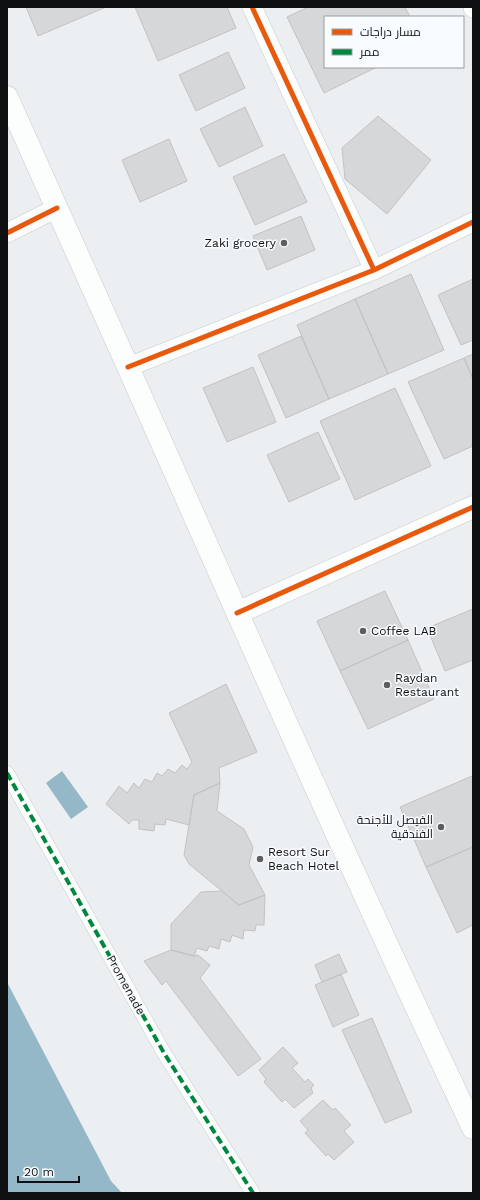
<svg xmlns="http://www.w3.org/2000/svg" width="480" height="1200" font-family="'Work Sans',Cairo,sans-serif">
  <rect width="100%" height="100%" fill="#eceff1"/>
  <path fill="#95b8c9" d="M 62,771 L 88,807 L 71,819 L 46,783 Z
    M 7,982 L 111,1181 L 122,1193 L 7,1193 Z"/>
  <path fill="#d6d7d9" stroke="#c2c2c4" d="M 26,7 L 106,7 L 38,36 Z
    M 135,7 L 227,7 L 236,28 L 158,61 Z
    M 308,7 L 405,7 L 410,17 L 325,17 L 325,67 L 377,67 L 324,93 L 287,17 Z
    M 228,52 L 245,88 L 196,111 L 179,75 Z
    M 245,107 L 263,146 L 219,167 L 200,129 Z
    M 378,116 L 431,160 L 387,214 L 345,179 L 342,148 Z
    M 169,139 L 187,181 L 140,202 L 122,160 Z
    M 284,154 L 307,202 L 255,225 L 233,177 Z
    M 301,216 L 315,250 L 267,270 L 253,236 Z
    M 411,274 L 444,350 L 388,374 L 355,299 Z
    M 473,279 L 473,340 L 461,345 L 438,295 Z
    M 355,299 L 388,374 L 329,399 L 297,325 Z
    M 301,336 L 329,399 L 286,418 L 258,355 Z
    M 473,354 L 473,379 L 464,358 Z
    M 464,358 L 473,379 L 473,446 L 444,459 L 408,382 Z
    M 253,367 L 276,422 L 227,442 L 203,388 Z
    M 395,388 L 431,466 L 355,500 L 320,421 Z
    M 318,432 L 340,479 L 289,502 L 267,455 Z
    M 385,591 L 408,640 L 340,671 L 317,621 Z
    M 473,609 L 473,660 L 445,671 L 427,628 Z
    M 408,640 L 434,699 L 368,729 L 340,671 Z
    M 226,684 L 257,752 L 219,768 L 220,783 L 194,795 L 189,825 L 166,819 L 165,825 L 155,824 L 154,831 L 139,829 L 139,820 L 132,820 L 129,824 L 106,804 L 119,786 L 127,793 L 134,783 L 139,788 L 145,779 L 152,782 L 157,773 L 162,776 L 168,769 L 175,773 L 182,765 L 187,769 L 192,762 L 169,713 Z
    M 472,776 L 473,779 L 473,847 L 426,867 L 400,807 Z
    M 220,783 L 217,811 L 244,829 L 253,847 L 249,865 L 265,895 L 239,905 L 189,864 L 184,855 L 194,795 Z
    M 473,847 L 473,925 L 457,933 L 426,867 Z
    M 222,891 L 239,905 L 265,895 L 264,925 L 256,925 L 255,931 L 244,930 L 243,939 L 232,935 L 230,942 L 221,939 L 219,949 L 209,946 L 207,951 L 197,948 L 194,956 L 171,950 L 171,924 L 201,892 Z
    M 171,950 L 194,956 L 198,955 L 210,965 L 200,978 L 261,1059 L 238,1076 L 166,981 L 162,985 L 144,961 Z
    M 339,954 L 347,972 L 322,982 L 315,965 Z
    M 341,974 L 359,1015 L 333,1027 L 315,985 Z
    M 372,1018 L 412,1112 L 385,1123 L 342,1030 Z
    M 283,1047 L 298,1063 L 292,1068 L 305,1082 L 308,1079 L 314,1085 L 311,1088 L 313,1093 L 294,1108 L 285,1099 L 282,1102 L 264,1082 L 266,1079 L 259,1070 Z
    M 323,1100 L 333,1110 L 335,1108 L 351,1125 L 344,1131 L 354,1142 L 334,1160 L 328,1154 L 326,1156 L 305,1133 L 308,1130 L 300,1121 Z"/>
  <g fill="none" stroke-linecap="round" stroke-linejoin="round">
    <g stroke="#c8cbcc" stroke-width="15">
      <path id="pedestrian" d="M 7,773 L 164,1053 L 253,1193"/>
    </g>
    <g stroke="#c8cbcc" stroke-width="20">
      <path id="minor" d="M 252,7 L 374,270
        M 473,7 L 473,8
        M 7,233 L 57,208
        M 128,367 L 374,270 L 473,222"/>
    </g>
    <g stroke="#c8cbcc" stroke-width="23">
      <path id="tertiary" d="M 237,613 L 473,507"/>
    </g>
    <g stroke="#c8cbcc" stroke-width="23">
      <path id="secondary" d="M 7,97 C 48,187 88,277 128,367 C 241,621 353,876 473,1128"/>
    </g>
    <use href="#pedestrian" stroke="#fcfdfd" stroke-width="14"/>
    <use href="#minor" stroke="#fcfdfd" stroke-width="19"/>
    <use href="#tertiary" stroke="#fcfdfd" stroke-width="22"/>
    <use href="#secondary" stroke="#fcfdfd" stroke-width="22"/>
    <path stroke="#00873e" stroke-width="4" stroke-dasharray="8 4" stroke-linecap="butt" d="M 7,773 L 164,1053 L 253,1193"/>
    <g stroke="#f8fcff" stroke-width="8">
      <path id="cycleway" d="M 252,7 L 374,270
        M 7,233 L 57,208
        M 128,367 L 374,270 L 473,222
        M 237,613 L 473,507"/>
    </g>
    <use href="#cycleway" stroke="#e8590c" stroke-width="5"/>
  </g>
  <g fill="#5c5e60" stroke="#f8fcff" stroke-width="1.5">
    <circle cx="284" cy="243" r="4"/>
    <circle cx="363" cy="631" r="4"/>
    <circle cx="387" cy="685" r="4"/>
    <circle cx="441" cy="827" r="4"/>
    <circle cx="260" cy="859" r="4"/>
  </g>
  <g text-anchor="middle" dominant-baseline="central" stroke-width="3" stroke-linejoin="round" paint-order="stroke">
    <g font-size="12" fill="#0e1012" stroke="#f8fcff" text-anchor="start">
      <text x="276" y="243" text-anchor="end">Zaki grocery</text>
      <text x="371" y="631">Coffee LAB</text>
      <text x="395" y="678">Raydan<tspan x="395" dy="14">Restaurant</tspan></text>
      <text x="433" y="820" text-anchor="end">الفيصل للأجنحة<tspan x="433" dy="14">الفندقية</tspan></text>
      <text x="268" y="852">Resort Sur<tspan x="268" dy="14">Beach Hotel</tspan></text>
    </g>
    <g font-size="12" fill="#0e1012" stroke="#f8fcff">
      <text transform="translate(126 985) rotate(61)">Promenade</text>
    </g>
  </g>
  <rect width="480" height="1200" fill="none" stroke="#0e1012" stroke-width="16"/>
  <rect x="324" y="16" width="140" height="52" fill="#f8fcff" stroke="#9a9ea0"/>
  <rect x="332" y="29" width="20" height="6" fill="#e8590c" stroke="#9a9ea0"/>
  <text x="360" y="36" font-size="12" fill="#0e1012">مسار دراجات</text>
  <rect x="332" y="49" width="20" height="6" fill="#00873e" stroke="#9a9ea0"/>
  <text x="360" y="56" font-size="12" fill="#0e1012">ممر</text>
  <path d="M18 1176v6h61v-6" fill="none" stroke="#0e1012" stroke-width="2"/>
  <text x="24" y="1176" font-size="12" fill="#0e1012" stroke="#f8fcff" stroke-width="3" paint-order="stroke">20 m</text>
</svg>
